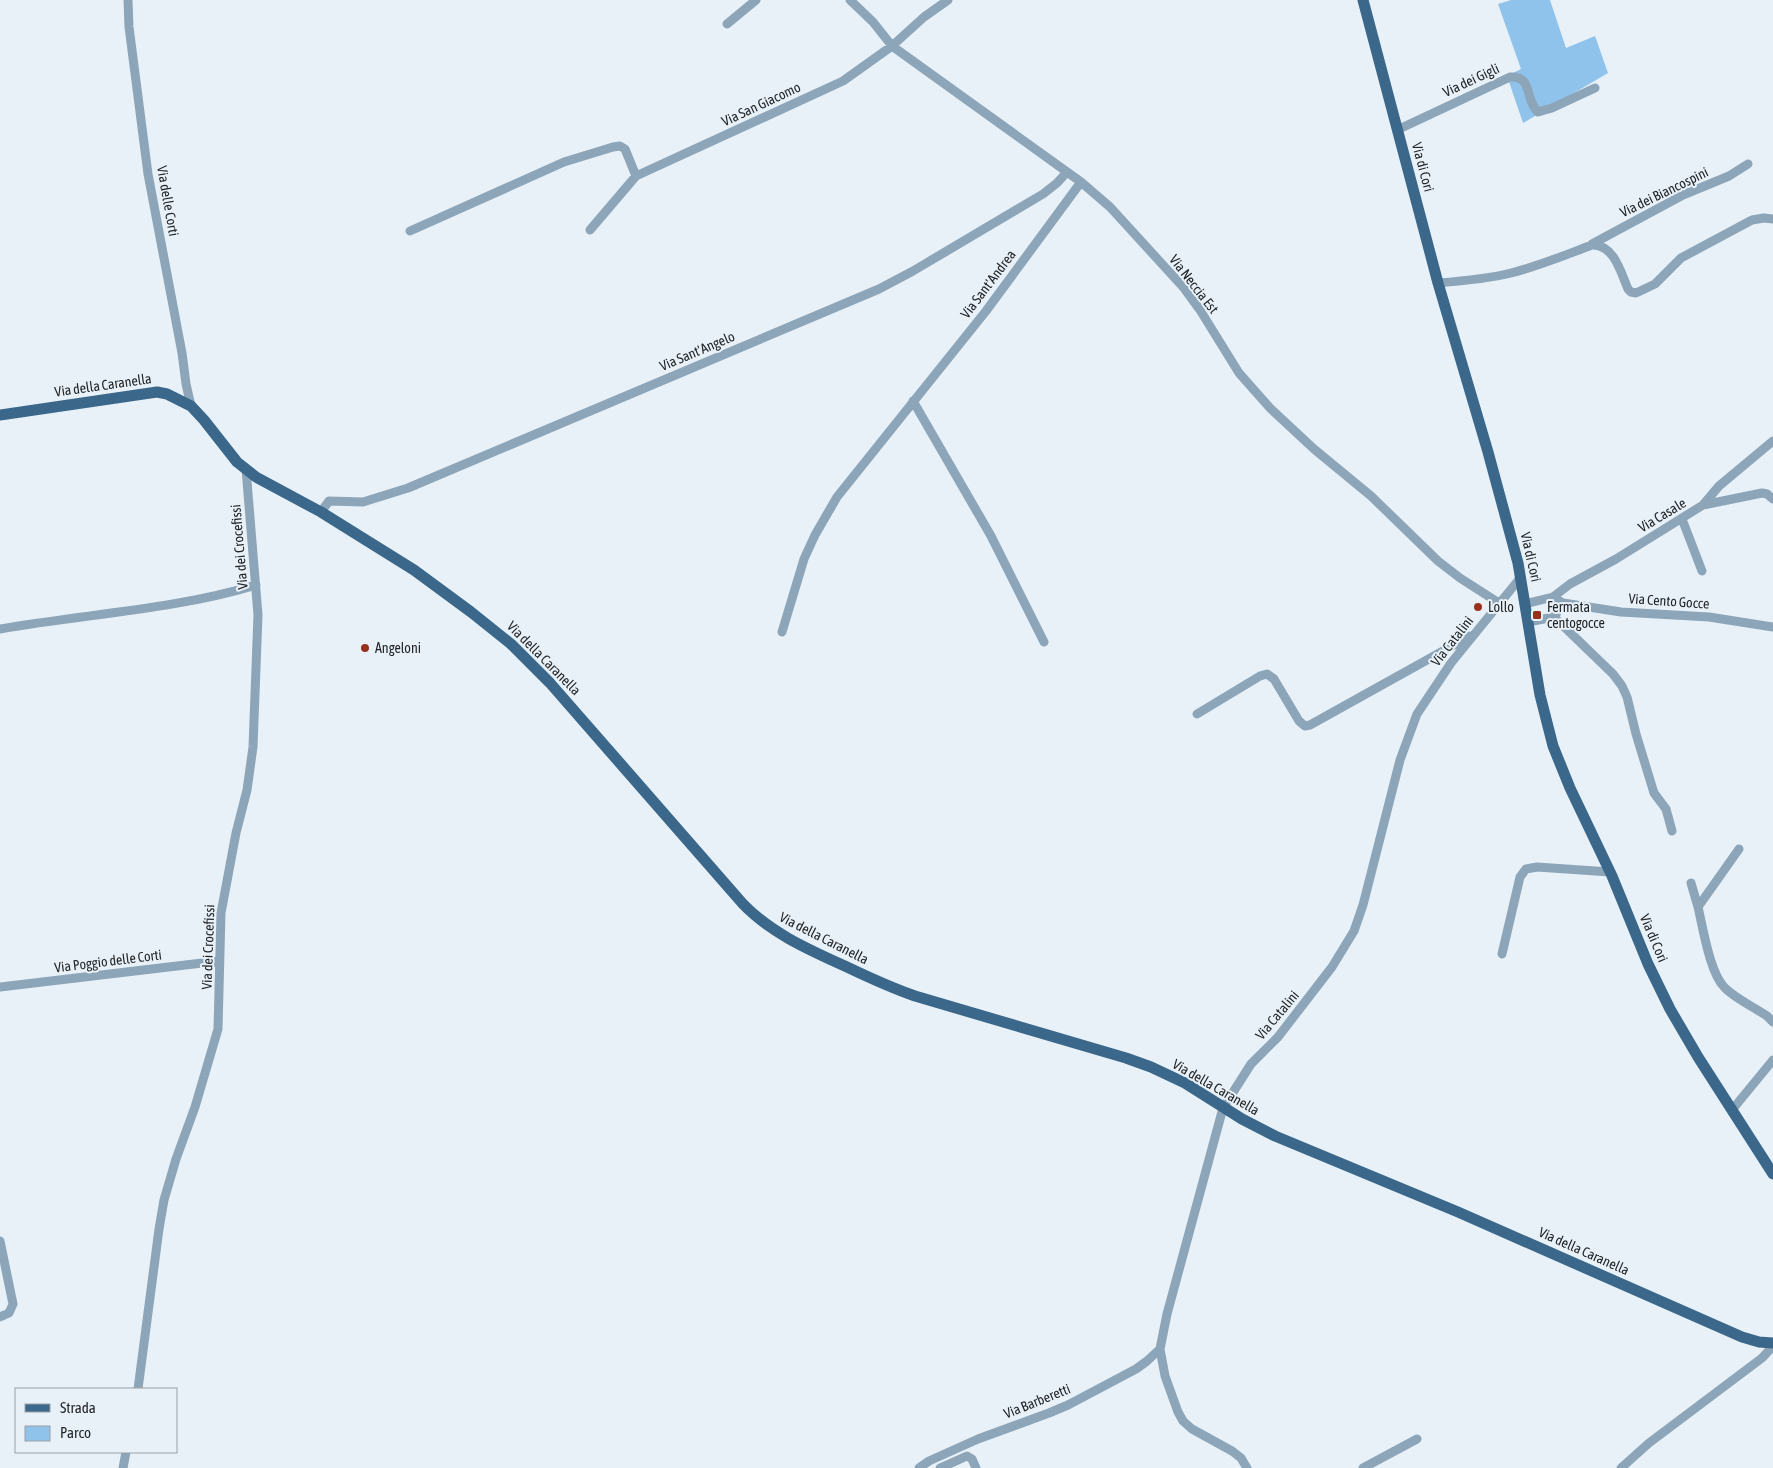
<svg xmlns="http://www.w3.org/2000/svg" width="1773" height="1468" font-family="'Asap Condensed',sans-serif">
  <rect width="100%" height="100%" fill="#e8f1f8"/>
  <path fill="#90c3eb" d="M 1511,0 L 1550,0 L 1566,48 L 1595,36 L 1608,73 L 1523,123 L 1507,76 L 1521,69 L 1498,4 Z"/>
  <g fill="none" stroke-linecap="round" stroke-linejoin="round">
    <path stroke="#8da5b9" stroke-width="9" d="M 128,0 L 129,27 L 148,174 L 182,353 L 186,384 L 191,406
      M 850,0 L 873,22 L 892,46 L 1081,182 L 1110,207 L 1184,288 L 1200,310 L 1239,373 L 1270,408 L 1314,449 L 1371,496 L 1438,561 L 1460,578 L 1499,603
      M 727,24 L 756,0
      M 1397,130 L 1510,77 C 1533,75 1525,101 1538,112 L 1552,108 L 1595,88
      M 590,230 L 636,176 L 843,81 L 892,46 L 924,17 L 948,0
      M 410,231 L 564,162 L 613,147 L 620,146 L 625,149 L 636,176
      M 1592,244 L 1683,195 L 1729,176 L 1748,164
      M 1438,283 C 1463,281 1487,279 1511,273 C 1539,266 1565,255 1592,245 C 1614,244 1621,273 1628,289 L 1631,292 L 1636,293 L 1655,284 L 1681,258 L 1752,220 L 1764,218 L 1773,219
      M 913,401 L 991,536 L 1044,642
      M 1703,505 L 1762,493 L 1767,494 L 1773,499
      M 321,512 L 329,501 L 363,502 L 408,488 L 879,289 L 913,271 L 1043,194 L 1057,183 L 1067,172
      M 1682,519 L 1702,571
      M 1553,597 L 1570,584 L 1616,559 L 1703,505 L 1719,486 L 1773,441
      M 1563,603 L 1621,612 L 1709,617 L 1773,627
      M 1525,604 L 1553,597 L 1563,603 L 1554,617 L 1528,622
      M 1554,617 L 1613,674 L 1622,686 L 1627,697 L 1636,734 L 1654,793 L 1666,809 L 1672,831
      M 0,629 C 85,614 173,610 256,585
      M 782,632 L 804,559 L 815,535 L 837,497 L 986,311 L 1081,182
      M 1197,714 L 1260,676 L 1267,674 L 1274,679 L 1299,721 L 1305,726 L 1310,725 L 1470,636
      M 1739,849 L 1698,907 C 1703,928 1710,974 1725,988 C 1736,999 1754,1007 1767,1016 L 1773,1022
      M 1691,883 L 1698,907
      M 1502,954 L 1520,877 L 1526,869 L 1537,867 L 1610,872
      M 0,987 L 219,961
      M 1732,1110 L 1773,1060
      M 0,1241 L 13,1304 L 9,1313 L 0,1317
      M 138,1389 L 159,1229 L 164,1200 L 176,1159 L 195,1107 L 218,1029 L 221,913 L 236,833 L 247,790 L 253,747 L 258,615 L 246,469
      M 123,1468 L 126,1452
      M 919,1468 L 929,1461 L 978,1439 L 1049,1413 L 1068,1405 L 1136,1369 L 1147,1361 L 1160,1349
      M 940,1468 L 967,1456 L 972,1459 L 976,1468
      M 1247,1468 L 1241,1458 L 1232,1451 L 1192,1429 L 1183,1421 L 1178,1412 L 1165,1376 L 1160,1349 L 1167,1314 L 1223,1108 L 1251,1064 L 1278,1037 L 1332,967 L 1354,931 L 1363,905 L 1400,760 L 1417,714 L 1451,663 L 1521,577
      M 1363,1468 L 1417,1439
      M 1621,1468 L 1649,1443 L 1762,1358 L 1773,1346"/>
    <path stroke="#3a678a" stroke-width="11" d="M 1363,0 L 1438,283 L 1488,452 L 1518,563 L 1540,695 L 1553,746 L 1570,788 L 1612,876 L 1648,964 L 1670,1009 L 1698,1057 L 1773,1174
      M 0,415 L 157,392 L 167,394 L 191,406 L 204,420 L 237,462 L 256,477 L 321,512 L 414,570 L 471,612 L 511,644 L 550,683 L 743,904 C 772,934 810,950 847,967 C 870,978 892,988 915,996 L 1126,1058 L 1151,1067 L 1185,1083 L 1242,1119 L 1275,1136 L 1458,1212 L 1742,1337 L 1759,1342 L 1773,1343"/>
  </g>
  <g fill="#99301b" stroke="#e8f1f8" stroke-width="2">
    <circle cx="1478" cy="607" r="5"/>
    <rect x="1532" y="610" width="10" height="10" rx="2.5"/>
    <circle cx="365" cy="648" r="5"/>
  </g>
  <g text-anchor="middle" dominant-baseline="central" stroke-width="4" stroke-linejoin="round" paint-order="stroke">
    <g font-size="14" fill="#232628" stroke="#e8f1f8">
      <text transform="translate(1471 80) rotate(-25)">Via dei Gigli</text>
      <text transform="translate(761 104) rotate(-25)">Via San Giacomo</text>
      <text transform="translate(1423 167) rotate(75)">Via di Cori</text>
      <text transform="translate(1664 192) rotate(-26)">Via dei Biancospini</text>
      <text transform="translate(168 201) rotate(80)">Via delle Corti</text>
      <text transform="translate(988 284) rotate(-53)">Via Sant'Andrea</text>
      <text transform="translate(1194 284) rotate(52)">Via Neccia Est</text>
      <text transform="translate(697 351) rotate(-23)">Via Sant'Angelo</text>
      <text transform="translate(103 385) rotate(-8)">Via della Caranella</text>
      <text transform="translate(1662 515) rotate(-31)">Via Casale</text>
      <text transform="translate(239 547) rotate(-95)">Via dei Crocefissi</text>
      <text transform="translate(1531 557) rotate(77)">Via di Cori</text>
      <text transform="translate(1669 601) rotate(4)">Via Cento Gocce</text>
      <text transform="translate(1452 641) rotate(-52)">Via Catalini</text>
      <text transform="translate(544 658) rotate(45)">Via della Caranella</text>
      <text transform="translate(824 938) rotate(27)">Via della Caranella</text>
      <text transform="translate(1654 938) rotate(67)">Via di Cori</text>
      <text transform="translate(208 947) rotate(-88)">Via dei Crocefissi</text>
      <text transform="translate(108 961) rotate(-7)">Via Poggio delle Corti</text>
      <text transform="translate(1277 1015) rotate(-50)">Via Catalini</text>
      <text transform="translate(1216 1087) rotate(30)">Via della Caranella</text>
      <text transform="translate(1584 1251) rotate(24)">Via della Caranella</text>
      <text transform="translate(1037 1401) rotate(-22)">Via Barberetti</text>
    </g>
    <g font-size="14" fill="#232628" stroke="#e8f1f8" text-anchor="start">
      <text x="1488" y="607">Lollo</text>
      <text x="1547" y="607">Fermata<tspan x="1547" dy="16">centogocce</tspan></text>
      <text x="375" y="648">Angeloni</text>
    </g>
  </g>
  <rect x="15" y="1388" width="162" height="65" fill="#e8f1f8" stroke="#99a0a5"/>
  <rect x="25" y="1404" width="25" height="8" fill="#3a678a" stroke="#99a0a5"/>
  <text x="60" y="1413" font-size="15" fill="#232628">Strada</text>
  <rect x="25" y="1426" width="25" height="15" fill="#90c3eb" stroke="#99a0a5"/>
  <text x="60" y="1438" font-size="15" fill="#232628">Parco</text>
</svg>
